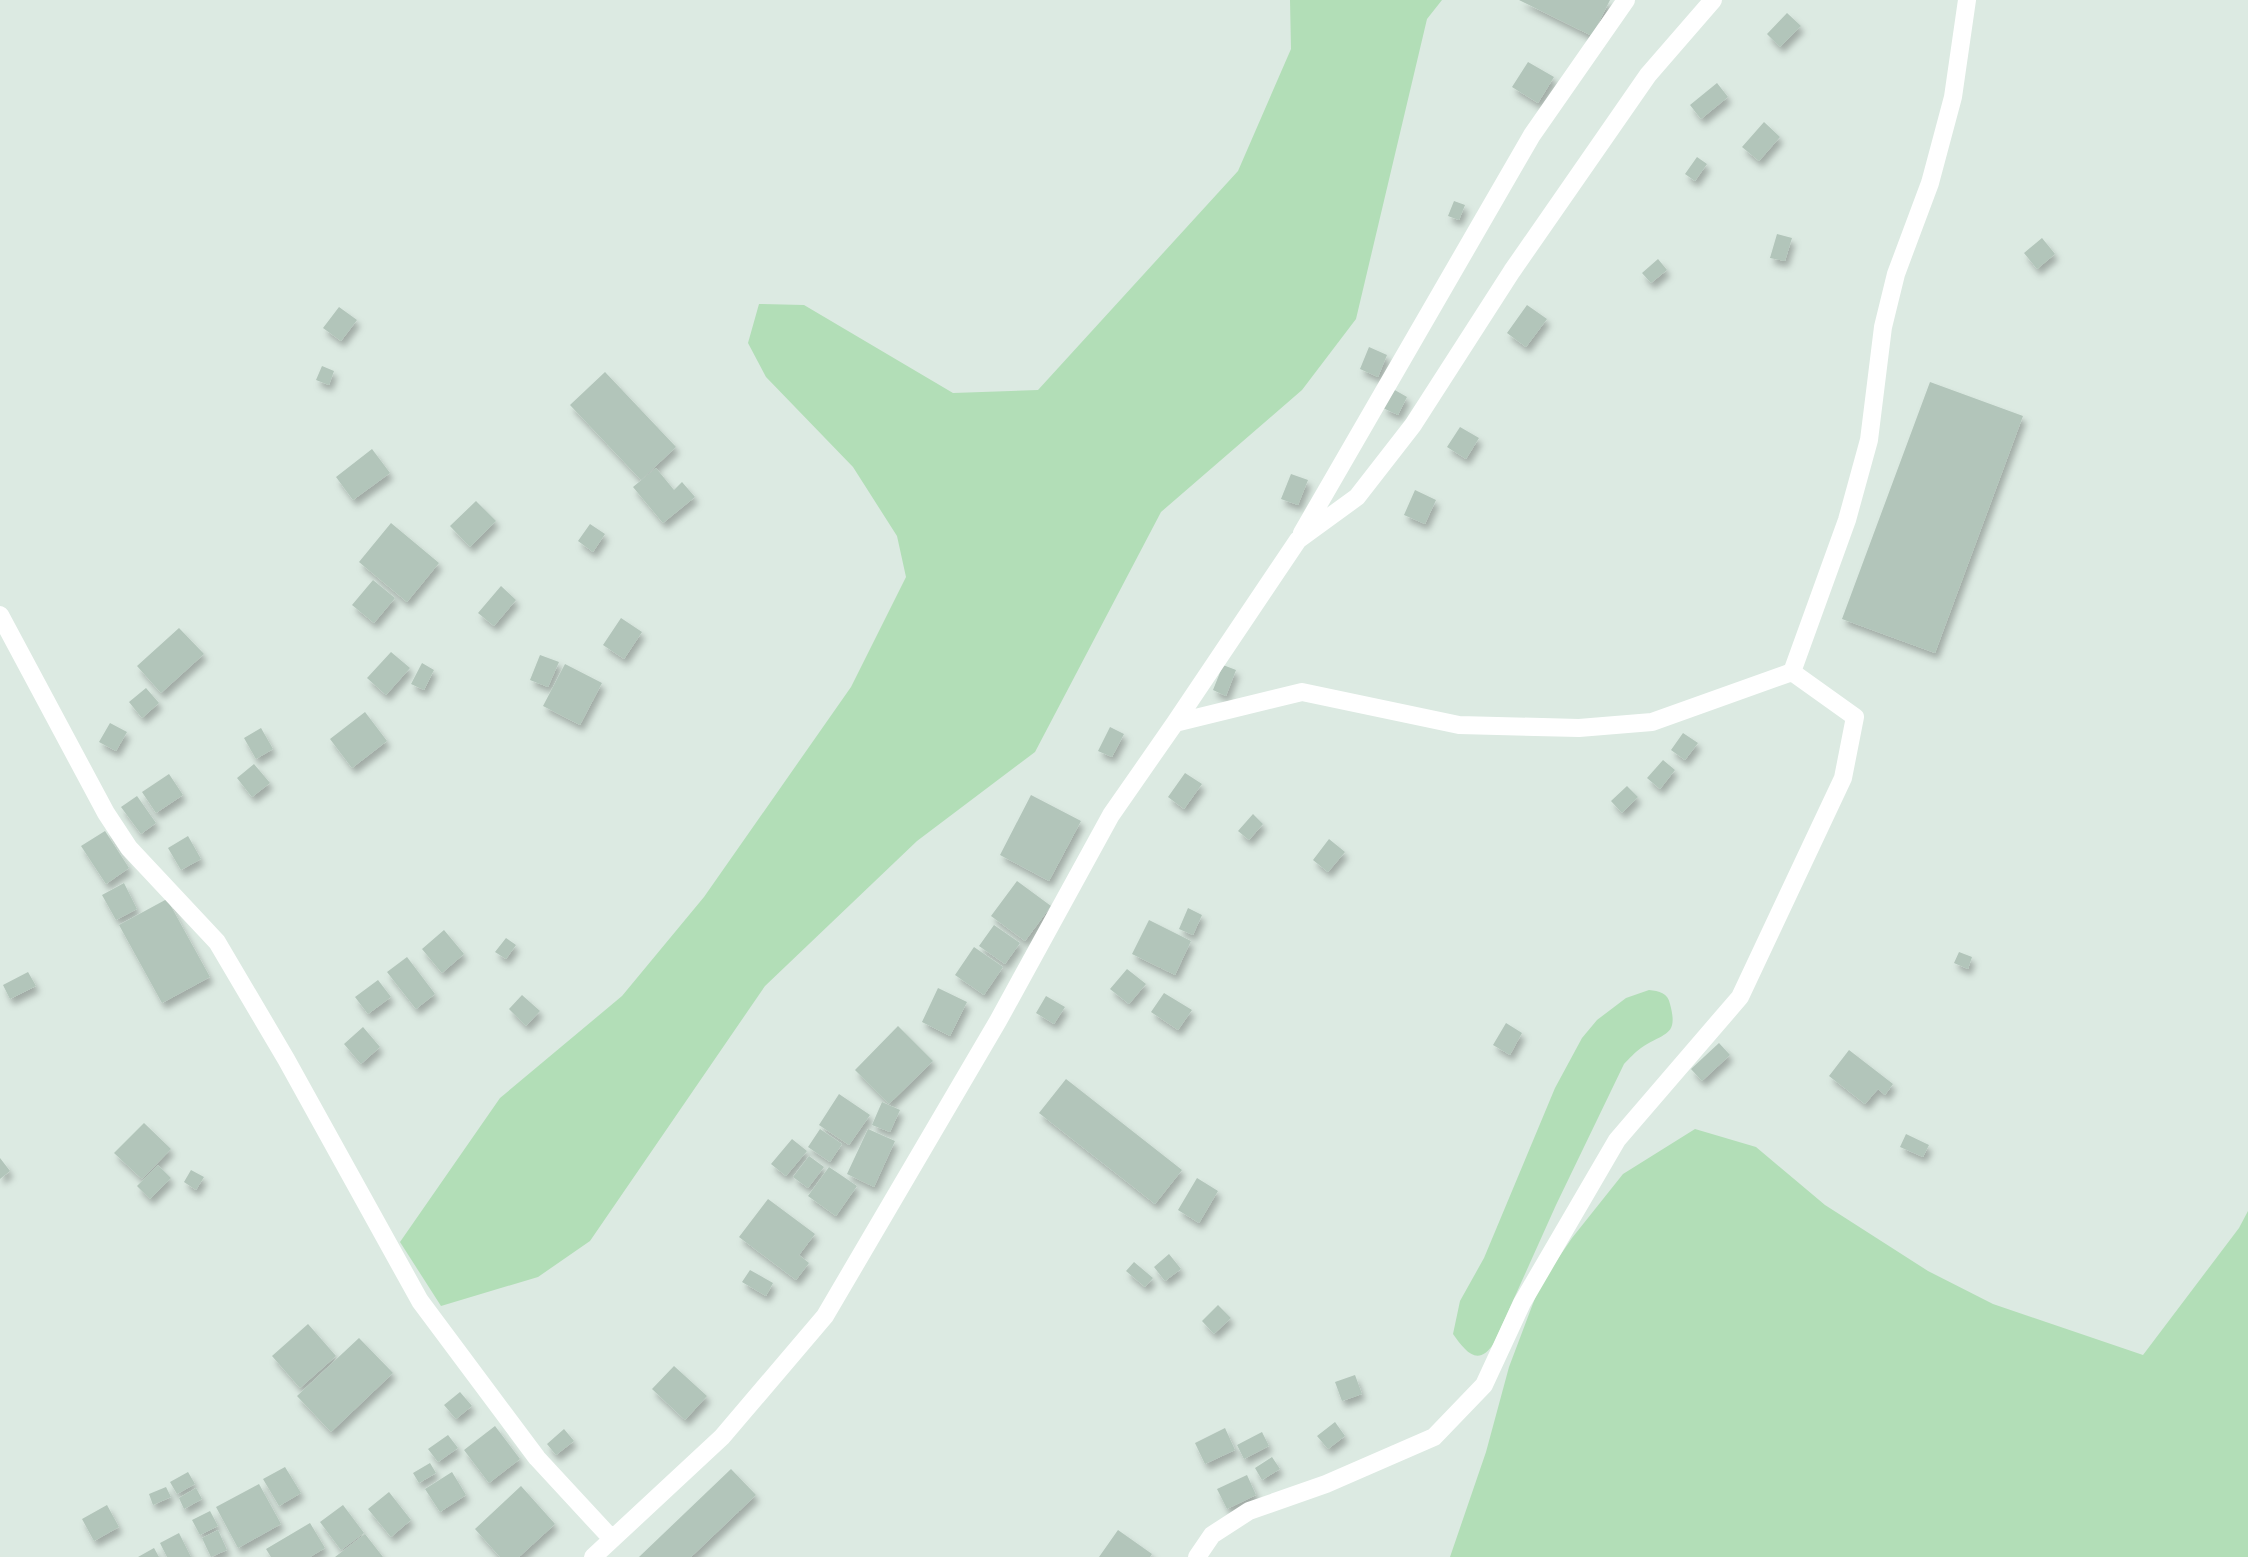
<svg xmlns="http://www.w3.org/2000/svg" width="2248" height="1557" font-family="'PT Sans Narrow',sans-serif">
  <defs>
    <filter id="shadow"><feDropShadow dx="3.5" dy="6" stdDeviation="3" flood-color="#0004"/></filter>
  </defs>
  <rect width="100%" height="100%" fill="#dceae2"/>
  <path fill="#b2deb7" d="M 1290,0 L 1442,0 L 1427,19 L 1356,319 L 1302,390 L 1161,512 L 1035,752 L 917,841 L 765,986 L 590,1241 L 538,1277 L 441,1306 L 400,1242 L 500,1098 L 622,996 L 704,897 L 851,687 L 906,577 L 897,536 L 853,467 L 766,377 L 748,343 L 759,304 L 804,305 L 953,393 L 1038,390 L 1238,171 L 1291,49 Z
    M 1649,990 C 1659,991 1668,993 1670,1004 C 1679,1037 1664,1032 1641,1048 C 1635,1052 1629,1059 1624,1064 L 1556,1205 L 1494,1343 C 1478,1368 1465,1351 1453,1334 L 1460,1301 L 1484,1258 L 1555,1088 L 1582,1038 L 1597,1020 L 1626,998 Z
    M 1695,1129 L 1756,1147 L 1825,1205 L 1928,1271 L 1993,1304 L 2143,1355 L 2239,1228 L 2248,1211 L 2248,1557 L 1450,1557 L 1486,1452 L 1509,1367 L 1540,1285 L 1572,1238 L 1623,1174 Z"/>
  <path fill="#b2c5ba" filter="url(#shadow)" d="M 1519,0 L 1610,0 L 1592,36 Z
    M 1787,13 L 1801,26 L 1780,47 L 1767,34 Z
    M 1528,62 L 1554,77 L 1538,103 L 1512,87 Z
    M 1717,83 L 1728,97 L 1701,119 L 1690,105 Z
    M 1764,122 L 1780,137 L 1759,161 L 1742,147 Z
    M 1697,157 L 1707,164 L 1695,181 L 1685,174 Z
    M 1454,201 L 1465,205 L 1459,220 L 1448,216 Z
    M 1777,234 L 1792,238 L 1785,261 L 1770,258 Z
    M 2042,238 L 2055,254 L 2037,269 L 2024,253 Z
    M 1658,259 L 1667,270 L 1651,283 L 1642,273 Z
    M 1527,305 L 1547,319 L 1526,347 L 1507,333 Z
    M 339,307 L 357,320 L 341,341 L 323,328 Z
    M 1369,347 L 1387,355 L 1378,377 L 1360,369 Z
    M 322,366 L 334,371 L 329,385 L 316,380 Z
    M 605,372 L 676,447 L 641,480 L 570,405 Z
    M 1930,382 L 2023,416 L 1935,653 L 1842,619 Z
    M 1393,389 L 1407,397 L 1398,415 L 1383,408 Z
    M 1460,427 L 1479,438 L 1466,459 L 1447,447 Z
    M 372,449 L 390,473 L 353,500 L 336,477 Z
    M 656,468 L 674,490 L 682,482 L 695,497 L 663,523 L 633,487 Z
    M 1291,474 L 1308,480 L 1298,505 L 1281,499 Z
    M 1415,490 L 1436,500 L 1425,524 L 1404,515 Z
    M 476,501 L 496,521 L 470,547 L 450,526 Z
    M 391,523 L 439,563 L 407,602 L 359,562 Z
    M 590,524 L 605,534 L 593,552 L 578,541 Z
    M 373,580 L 395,598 L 374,623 L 352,605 Z
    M 501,586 L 516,600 L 494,626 L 478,613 Z
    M 621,618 L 642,632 L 624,659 L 603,645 Z
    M 179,628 L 204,654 L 161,693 L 137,666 Z
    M 391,652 L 410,668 L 386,695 L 367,678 Z
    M 540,655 L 559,662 L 548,687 L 530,680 Z
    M 422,663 L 434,670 L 424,690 L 411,684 Z
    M 565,664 L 602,683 L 580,725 L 543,706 Z
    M 1223,665 L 1236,670 L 1226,696 L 1213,690 Z
    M 146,688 L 159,703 L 142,718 L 129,702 Z
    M 365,712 L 387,741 L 352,768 L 330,739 Z
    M 110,723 L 127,732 L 116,751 L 99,742 Z
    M 1110,727 L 1124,734 L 1112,757 L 1098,751 Z
    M 261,728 L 273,749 L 256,759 L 244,738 Z
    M 1683,733 L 1698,743 L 1685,760 L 1671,750 Z
    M 1663,760 L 1675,770 L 1660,789 L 1647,778 Z
    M 254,764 L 270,783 L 252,797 L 237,778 Z
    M 1185,773 L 1202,784 L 1184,809 L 1168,797 Z
    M 169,774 L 183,795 L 156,813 L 142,792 Z
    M 1627,786 L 1638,797 L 1622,813 L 1611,801 Z
    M 1031,795 L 1081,821 L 1049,881 L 1000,855 Z
    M 137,796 L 156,823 L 141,834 L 121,807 Z
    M 1253,814 L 1263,824 L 1249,840 L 1238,831 Z
    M 105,831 L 129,868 L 106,884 L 81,846 Z
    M 188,836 L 201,859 L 181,870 L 168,848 Z
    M 1329,839 L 1345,852 L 1328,872 L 1313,860 Z
    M 1017,881 L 1051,906 L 1025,941 L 991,916 Z
    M 124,883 L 137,909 L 116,920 L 102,895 Z
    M 167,899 L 210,977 L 162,1003 L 119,925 Z
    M 1188,908 L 1202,915 L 1193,935 L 1179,929 Z
    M 1149,920 L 1191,941 L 1175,975 L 1132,954 Z
    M 994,925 L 1020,943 L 1005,964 L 979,946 Z
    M 444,930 L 464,954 L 442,973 L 422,949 Z
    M 506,938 L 516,945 L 506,959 L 495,952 Z
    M 974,947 L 1003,967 L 984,995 L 955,975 Z
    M 1959,952 L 1972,957 L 1968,969 L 1954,963 Z
    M 407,957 L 435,994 L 416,1009 L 387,972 Z
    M 1127,969 L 1146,984 L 1129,1004 L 1110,989 Z
    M 28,972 L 36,986 L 10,999 L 3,985 Z
    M 378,980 L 391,997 L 368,1014 L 355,997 Z
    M 938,988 L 967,1002 L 950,1036 L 922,1022 Z
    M 1164,993 L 1192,1010 L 1178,1030 L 1151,1012 Z
    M 522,995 L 540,1011 L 526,1026 L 509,1009 Z
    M 1046,996 L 1065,1007 L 1054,1024 L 1036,1013 Z
    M 1506,1023 L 1522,1033 L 1510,1055 L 1493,1045 Z
    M 898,1026 L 933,1061 L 889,1104 L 855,1070 Z
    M 363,1027 L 380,1047 L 361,1064 L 344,1044 Z
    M 1719,1043 L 1730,1055 L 1702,1081 L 1691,1069 Z
    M 1849,1050 L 1893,1084 L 1885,1095 L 1878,1089 L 1865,1104 L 1829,1076 Z
    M 1066,1079 L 1182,1170 L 1155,1204 L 1039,1113 Z
    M 839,1094 L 870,1115 L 849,1145 L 819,1125 Z
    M 882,1102 L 900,1110 L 890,1132 L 872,1125 Z
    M 144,1123 L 171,1149 L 142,1179 L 114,1153 Z
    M 820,1129 L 842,1144 L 830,1162 L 808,1147 Z
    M 868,1129 L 895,1141 L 874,1187 L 847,1174 Z
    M 1906,1134 L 1929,1145 L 1923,1157 L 1900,1147 Z
    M 792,1139 L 807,1151 L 786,1176 L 771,1164 Z
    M 809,1156 L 824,1167 L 808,1188 L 793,1177 Z
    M 0,1158 L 10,1171 L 0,1179 Z
    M 158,1165 L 171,1178 L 150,1199 L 137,1186 Z
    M 829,1167 L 857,1186 L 836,1216 L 808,1196 Z
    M 191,1170 L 204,1177 L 196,1190 L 184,1182 Z
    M 1197,1178 L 1218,1191 L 1199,1223 L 1178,1210 Z
    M 768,1199 L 815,1234 L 799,1255 L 809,1263 L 796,1280 L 739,1237 Z
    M 1169,1254 L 1181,1269 L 1165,1281 L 1154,1267 Z
    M 1134,1262 L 1153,1278 L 1145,1287 L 1126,1271 Z
    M 750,1270 L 773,1283 L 766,1296 L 742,1282 Z
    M 1218,1305 L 1231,1318 L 1214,1334 L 1202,1321 Z
    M 308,1324 L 336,1356 L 300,1388 L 272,1356 Z
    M 359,1338 L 393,1373 L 331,1432 L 297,1396 Z
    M 674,1366 L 707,1396 L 685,1420 L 652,1389 Z
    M 1355,1375 L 1362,1394 L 1342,1401 L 1335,1382 Z
    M 460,1392 L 472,1406 L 456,1419 L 444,1405 Z
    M 1335,1422 L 1345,1436 L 1328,1449 L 1317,1436 Z
    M 495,1426 L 520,1459 L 489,1483 L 464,1450 Z
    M 1225,1428 L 1235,1450 L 1205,1464 L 1195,1443 Z
    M 564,1429 L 574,1441 L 556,1455 L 547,1444 Z
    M 1262,1432 L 1269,1446 L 1244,1459 L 1237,1445 Z
    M 448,1435 L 458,1448 L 438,1462 L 428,1449 Z
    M 1272,1457 L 1280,1469 L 1262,1480 L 1255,1468 Z
    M 430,1463 L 436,1473 L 419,1483 L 413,1473 Z
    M 285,1467 L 301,1493 L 279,1506 L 263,1479 Z
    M 731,1469 L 756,1495 L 691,1557 L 639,1557 Z
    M 188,1472 L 195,1484 L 177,1494 L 170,1482 Z
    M 452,1472 L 466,1495 L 440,1512 L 425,1489 Z
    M 1247,1475 L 1256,1495 L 1227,1509 L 1217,1489 Z
    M 259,1484 L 281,1524 L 238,1548 L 216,1507 Z
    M 521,1486 L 555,1524 L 519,1557 L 500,1557 L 475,1529 Z
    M 166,1487 L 171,1497 L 153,1505 L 149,1494 Z
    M 196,1488 L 202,1499 L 184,1509 L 179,1498 Z
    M 389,1492 L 411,1520 L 391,1537 L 368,1509 Z
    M 107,1505 L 119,1527 L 94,1541 L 82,1519 Z
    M 343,1505 L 364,1533 L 341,1550 L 320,1522 Z
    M 210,1511 L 218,1526 L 200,1535 L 192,1520 Z
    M 310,1523 L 325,1548 L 310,1557 L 271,1557 L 266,1549 Z
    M 218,1530 L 227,1550 L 211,1557 L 202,1538 Z
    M 1118,1530 L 1152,1554 L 1150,1557 L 1099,1557 Z
    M 179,1533 L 191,1557 L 167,1557 L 160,1543 Z
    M 365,1534 L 383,1557 L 335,1557 Z
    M 154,1548 L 159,1557 L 138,1557 Z"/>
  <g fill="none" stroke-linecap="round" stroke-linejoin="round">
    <path stroke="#fff" stroke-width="18" d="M 1302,533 L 1532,135 L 1626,0
      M 0,615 L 106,813 L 129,848 L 217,942 L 286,1059 L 420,1301 L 537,1458 L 611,1538
      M 1792,672 L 1847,520 L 1869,440 L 1883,327 L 1896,274 L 1930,183 L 1953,97 L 1967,0
      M 1175,723 L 1302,692 L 1459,725 L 1579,728 L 1652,722 L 1792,672
      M 593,1557 L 722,1437 L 825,1316 L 998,1021 L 1111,815 L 1175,723 L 1298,540 L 1357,497 L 1413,425 L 1512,271 L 1648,75 L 1713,0
      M 1197,1557 L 1212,1535 L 1249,1511 L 1326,1484 L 1434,1437 L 1484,1385 L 1522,1303 L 1617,1140 L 1740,997 L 1843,778 L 1855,717 L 1792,672"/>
  </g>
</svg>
